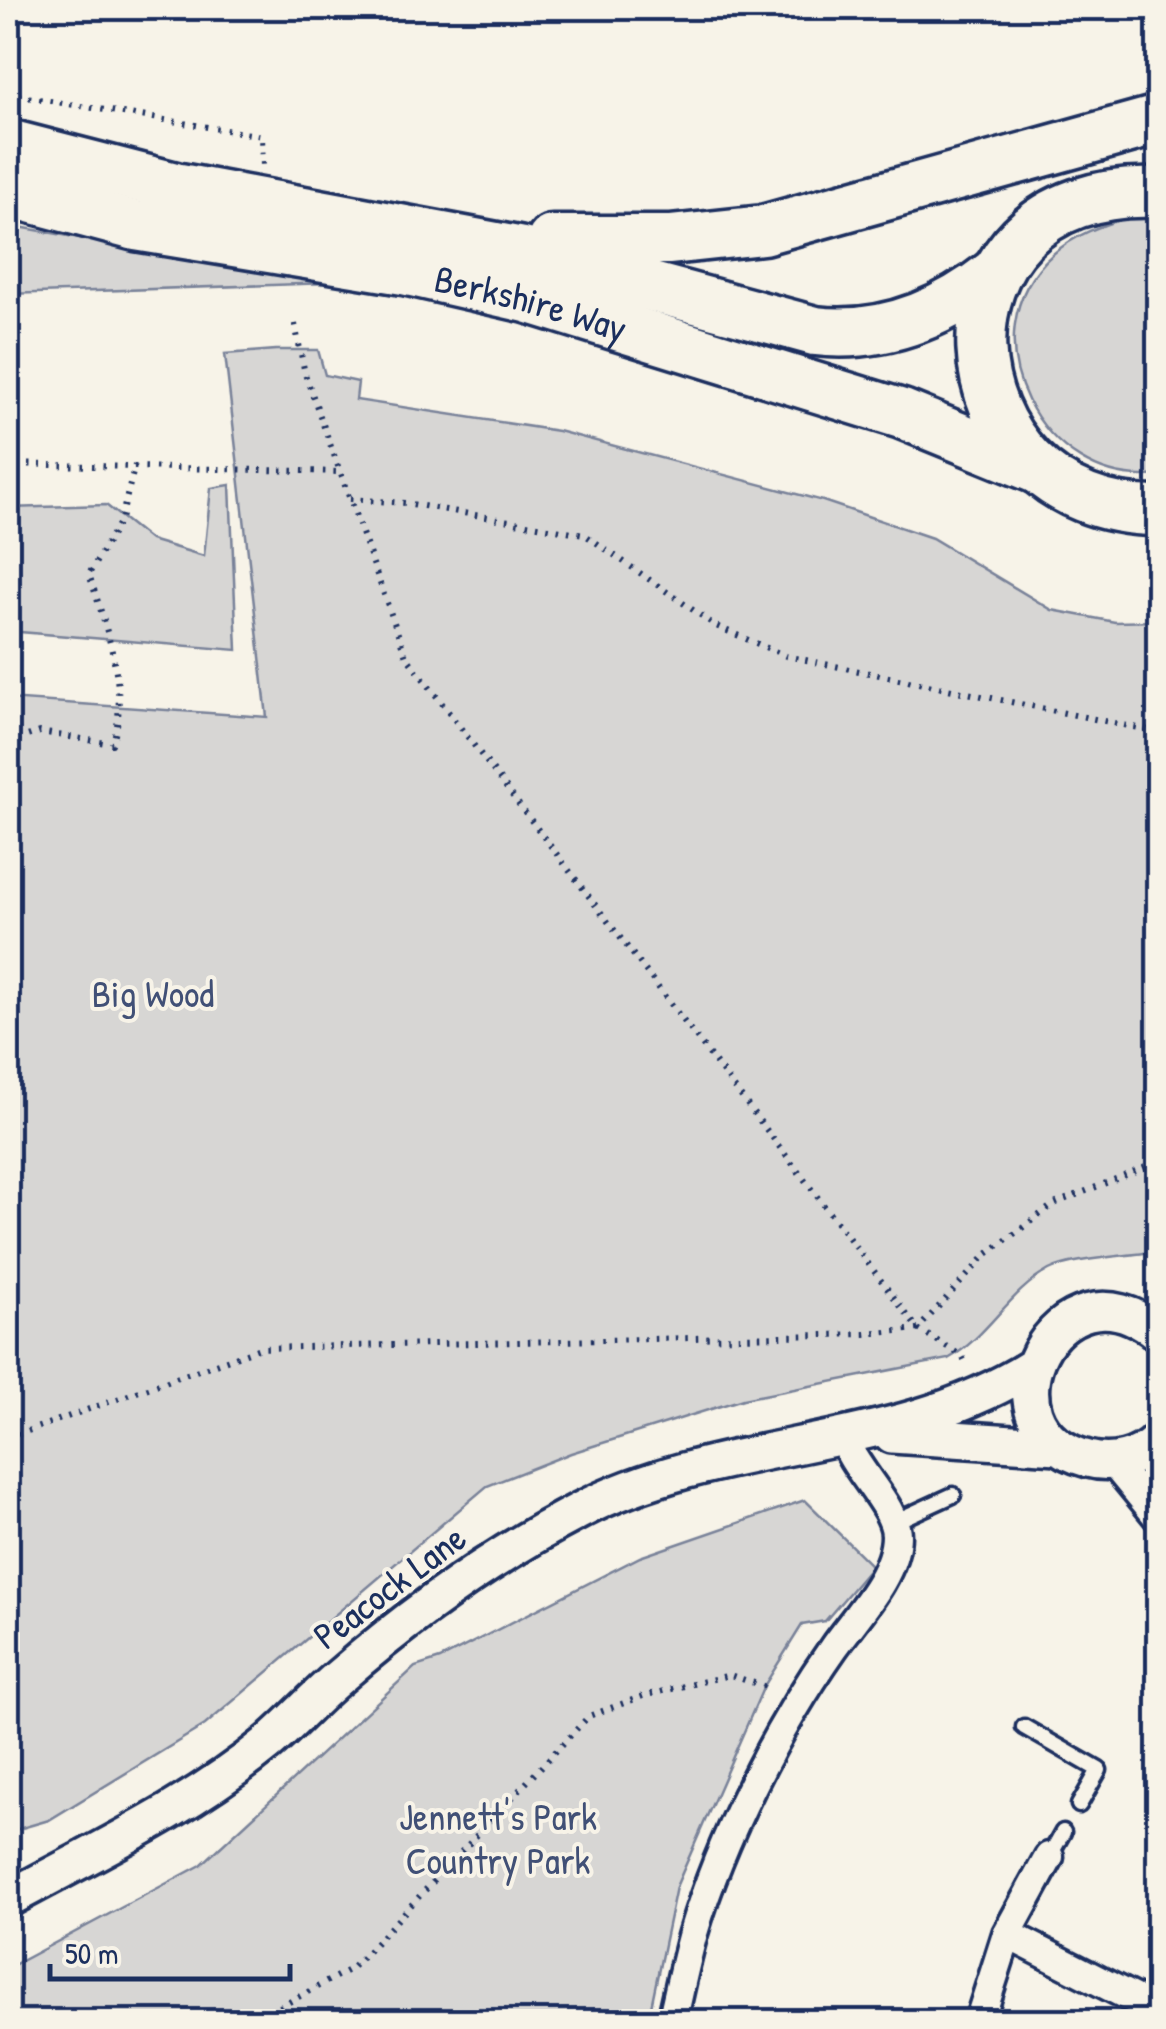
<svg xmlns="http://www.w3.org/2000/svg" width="1166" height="2029" font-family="'Patrick Hand',sans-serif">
  <rect width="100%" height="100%" fill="#f7f3e8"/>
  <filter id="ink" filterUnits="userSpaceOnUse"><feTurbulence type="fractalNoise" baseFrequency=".01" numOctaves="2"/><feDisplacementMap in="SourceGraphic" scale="20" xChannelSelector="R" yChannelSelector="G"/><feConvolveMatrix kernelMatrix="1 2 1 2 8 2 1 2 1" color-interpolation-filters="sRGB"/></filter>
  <g filter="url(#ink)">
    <path fill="#d7d6d4" stroke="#798299" stroke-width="2.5" d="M 1128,217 L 1158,218 L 1158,475 C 1043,490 962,335 1053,254 C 1076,234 1100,226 1128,217 Z
      M 8,225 L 329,283 L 8,294 Z
      M 276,350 L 318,350 L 325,375 L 358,382 L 356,400 L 558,431 L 823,501 L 932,538 L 1052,610 L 1115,622 L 1158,621 L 1158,1251 C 1131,1256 1072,1258 1049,1270 C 1008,1292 988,1337 948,1359 L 743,1399 L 571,1453 L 487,1486 L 205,1725 L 49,1820 L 8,1832 L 8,699 L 267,717 L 225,354 Z
      M 230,485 L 237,650 L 8,631 L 8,508 L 106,505 L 150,540 L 204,556 L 211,488 Z
      M 805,1500 L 872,1566 L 825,1621 L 802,1625 L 764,1686 L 676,1887 L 648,2021 L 8,2021 L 8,1968 L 201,1865 L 415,1667 L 440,1659 L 640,1557 Z"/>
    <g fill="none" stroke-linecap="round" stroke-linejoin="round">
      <g stroke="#1b2f5e" stroke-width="21">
        <path id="service" d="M 894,1522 L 953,1495
          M 1024,1727 L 1099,1770 L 1079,1805
          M 1049,1857 L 1063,1832"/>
      </g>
      <g stroke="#1b2f5e" stroke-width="35">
        <path id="minor" d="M 1113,1462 L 1158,1517
          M 1007,1934 L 1158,2011
          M 672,2022 C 679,1992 685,1962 693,1933 C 721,1838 777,1728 834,1647 C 855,1617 896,1575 896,1535 C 896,1507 852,1468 843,1436
          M 979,2022 L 1007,1934 L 1049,1857"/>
      </g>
      <g stroke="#1b2f5e" stroke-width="42">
        <path id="tertiary" d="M 1158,1333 C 1058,1248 968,1427 1088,1459 C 1113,1466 1140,1458 1158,1440
          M 892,1435 L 1058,1446
          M 8,1899 C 96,1851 189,1808 267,1744 C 292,1723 314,1698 339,1677 C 414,1612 492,1556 581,1510 C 724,1436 893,1454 1032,1367"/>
      </g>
      <g stroke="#1b2f5e" stroke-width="55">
        <g id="trunk">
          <path d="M 8,144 L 175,187 L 518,251 L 815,331 C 883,339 943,314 995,273"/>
          <path id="s1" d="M 8,192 L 136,226 L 404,270 L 527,298 L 902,414 L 1037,469"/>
          <path d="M 1158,193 C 910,181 935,513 1158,511"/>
          <path d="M 552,240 L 670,240 L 763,230 L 1158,120"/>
        </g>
      </g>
      <path stroke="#1b2f5e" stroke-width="6" stroke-dasharray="2.5 8" stroke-linecap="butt" d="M 8,94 L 262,136 L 263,167
        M 295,324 L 305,374 L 406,656 L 918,1329 L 962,1356 L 967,1366
        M 8,464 L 341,472
        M 350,499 L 406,503 L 584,534 L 716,626 L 786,656 L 1158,732
        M 8,742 L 40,732 L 112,744 C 131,694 105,624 89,574 L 121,519 L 135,465
        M 8,1438 L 260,1348 L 865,1334 L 918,1329 L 986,1255 L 1054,1204 L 1158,1162
        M 1157,1594 L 1158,1593
        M 252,2022 L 352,1968 L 589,1716 L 643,1696 L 730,1675 L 772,1689"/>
      <use href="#service" stroke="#f7f3e8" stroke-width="14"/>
      <use href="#minor" stroke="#f7f3e8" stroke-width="28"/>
      <use href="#tertiary" stroke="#f7f3e8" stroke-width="35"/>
      <use href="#trunk" stroke="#f7f3e8" stroke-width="48"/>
    </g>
  </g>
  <g text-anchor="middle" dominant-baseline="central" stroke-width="8" stroke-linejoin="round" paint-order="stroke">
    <g font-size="38" fill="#1b2f5e" stroke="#f7f3e8">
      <text stroke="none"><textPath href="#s1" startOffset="535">Berkshire Way</textPath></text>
      <text transform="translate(389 1586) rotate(-37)">Peacock Lane</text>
    </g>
    <g font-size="38" fill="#415076" stroke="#f7f3e8">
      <text x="153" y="993">Big Wood</text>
      <text x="498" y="1816">Jennett's Park<tspan x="498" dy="44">Country Park</tspan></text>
    </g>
  </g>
  <rect width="1166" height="2029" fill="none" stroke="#f7f3e8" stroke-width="40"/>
  <rect x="20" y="20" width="1126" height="1989" fill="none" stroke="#1b2f5e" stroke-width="4" filter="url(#ink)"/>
  <path d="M50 1964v15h240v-15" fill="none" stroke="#1b2f5e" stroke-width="5"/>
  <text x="65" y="1964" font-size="30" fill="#1b2f5e" stroke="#f7f3e8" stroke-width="8" paint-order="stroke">50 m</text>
</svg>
